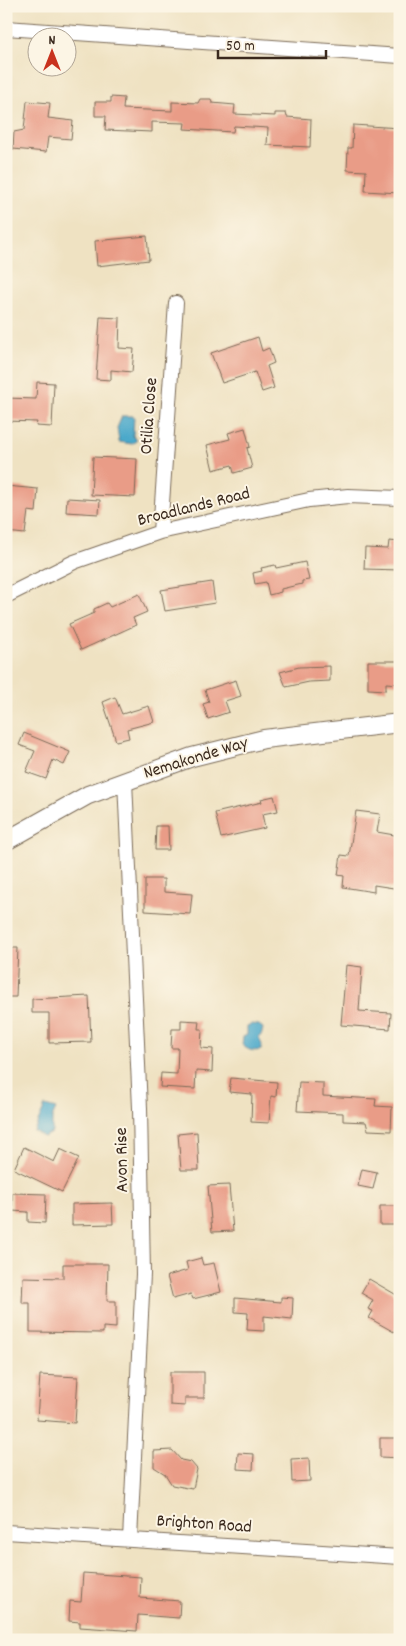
<svg xmlns="http://www.w3.org/2000/svg" width="406" height="1646" font-family="Dekko,sans-serif">
  <rect width="100%" height="100%" fill="#fcf5e5"/>
  <filter id="ink" filterUnits="userSpaceOnUse"><feTurbulence type="fractalNoise" baseFrequency=".02" numOctaves="2"/><feDisplacementMap in="SourceGraphic" scale="10" xChannelSelector="R" yChannelSelector="G"/><feConvolveMatrix kernelMatrix="1 2 1 2 8 2 1 2 1" color-interpolation-filters="sRGB"/></filter>
  <filter id="wash" filterUnits="userSpaceOnUse"><feTurbulence type="fractalNoise" baseFrequency=".0096" numOctaves="4" result="noise"/><feDisplacementMap in="SourceGraphic" scale="20" xChannelSelector="R" yChannelSelector="G"/><feGaussianBlur stdDeviation="1.12" result="paint"/><feColorMatrix in="noise" values="0 0 0 0 0 0 0 0 0 0 0 0 0 0 0 0 0 1.4 0 .05"/><feComposite in="paint" operator="in"/></filter>
  <g filter="url(#wash)">
    <rect width="100%" height="100%" fill="#efe2c2"/>
    <path fill="#4ca9ca" stroke="#446a74" d="M 122,416 L 134,416 L 133,436 L 137,440 L 132,444 L 119,442 L 117,428 Z
      M 252,1024 L 259,1025 L 263,1028 L 262,1033 L 259,1038 L 262,1045 L 261,1050 C 252,1052 248,1050 242,1045 L 243,1037 L 247,1035 L 247,1026 Z
      M 45,1106 L 56,1109 L 52,1118 L 52,1132 L 44,1137 L 34,1131 Z"/>
    <g id="blocks">
      <path fill="#e99c87" d="M 111,97 L 124,98 L 123,109 L 172,111 L 172,102 L 198,103 L 200,99 L 211,99 L 212,103 L 235,105 L 234,114 L 275,116 L 275,113 L 286,113 L 287,117 L 311,119 L 310,147 L 267,145 L 268,128 L 234,126 L 233,132 L 184,129 L 185,123 L 152,122 L 152,132 L 105,130 L 106,116 L 95,116 L 95,102 L 111,102 Z
        M 27,101 L 50,103 L 48,118 L 73,121 L 71,139 L 48,137 L 46,152 L 13,149 L 14,132 L 24,130 Z
        M 353,125 L 400,128 L 399,193 L 365,191 L 366,171 L 347,170 L 348,148 L 352,148 Z
        M 147,236 L 149,260 L 97,266 L 95,241 Z
        M 100,317 L 120,318 L 119,348 L 134,349 L 132,372 L 111,370 L 111,380 L 96,379 Z
        M 258,337 L 262,351 L 269,348 L 274,363 L 267,366 L 274,388 L 262,392 L 255,372 L 222,383 L 211,353 Z
        M 37,382 L 54,383 L 52,427 L 36,426 L 37,422 L 6,421 L 6,398 L 36,399 Z
        M 245,428 L 250,447 L 247,448 L 252,468 L 234,473 L 232,465 L 213,470 L 207,445 L 230,439 L 228,433 Z
        M 93,457 L 137,459 L 135,497 L 91,495 Z
        M 6,486 L 38,489 L 36,512 L 28,511 L 25,534 L 6,532 Z
        M 67,498 L 100,500 L 99,514 L 66,512 Z
        M 389,541 L 400,542 L 400,570 L 364,569 L 365,548 L 388,549 Z
        M 305,562 L 309,580 L 302,581 L 302,584 L 281,589 L 281,592 L 269,595 L 266,582 L 255,584 L 253,573 L 262,571 L 261,568 L 275,565 L 276,568 Z
        M 212,582 L 215,603 L 165,611 L 161,590 Z
        M 139,594 L 147,612 L 133,618 L 136,625 L 81,650 L 69,624 L 94,613 L 94,609 L 107,603 L 110,607 Z
        M 368,661 L 400,661 L 400,684 L 386,683 L 386,690 L 368,689 Z
        M 330,666 L 330,681 L 309,682 L 286,687 L 280,672 L 299,667 Z
        M 236,680 L 241,696 L 225,701 L 229,712 L 208,719 L 203,704 L 209,702 L 205,690 Z
        M 115,697 L 122,714 L 149,706 L 154,722 L 127,729 L 129,738 L 116,741 L 103,702 Z
        M 24,733 L 70,752 L 64,765 L 53,760 L 46,779 L 26,772 L 35,751 L 19,745 Z
        M 274,796 L 278,811 L 262,814 L 265,828 L 221,838 L 215,813 L 262,802 L 261,799 Z
        M 356,811 L 380,814 L 377,832 L 400,836 L 400,889 L 374,885 L 374,892 L 343,887 L 344,876 L 338,875 L 341,855 L 349,856 Z
        M 156,826 L 168,826 L 169,850 L 155,850 Z
        M 145,879 L 164,879 L 164,892 L 192,894 L 190,914 L 145,911 Z
        M 6,948 L 18,948 L 16,997 L 6,997 Z
        M 346,965 L 362,967 L 359,1011 L 391,1013 L 390,1029 L 341,1025 Z
        M 89,996 L 91,1042 L 49,1043 L 49,1013 L 32,1013 L 32,999 Z
        M 181,1020 L 199,1021 L 198,1029 L 202,1029 L 201,1048 L 213,1049 L 212,1072 L 196,1071 L 195,1089 L 160,1087 L 161,1073 L 177,1074 L 178,1048 L 171,1048 L 172,1029 L 181,1029 Z
        M 231,1078 L 277,1082 L 276,1097 L 271,1096 L 269,1123 L 251,1122 L 252,1094 L 229,1092 Z
        M 299,1082 L 323,1083 L 323,1096 L 376,1099 L 375,1106 L 392,1107 L 391,1131 L 368,1130 L 366,1122 L 343,1121 L 343,1113 L 297,1111 Z
        M 197,1132 L 199,1170 L 181,1170 L 178,1134 Z
        M 24,1147 L 54,1162 L 60,1149 L 79,1158 L 62,1192 L 14,1169 Z
        M 362,1169 L 377,1172 L 373,1189 L 358,1186 Z
        M 229,1185 L 233,1231 L 212,1232 L 208,1186 Z
        M 12,1193 L 46,1194 L 45,1223 L 28,1222 L 28,1212 L 12,1211 Z
        M 112,1203 L 113,1224 L 72,1225 L 72,1204 Z
        M 380,1206 L 400,1206 L 400,1225 L 380,1225 Z
        M 201,1258 L 203,1265 L 214,1263 L 221,1292 L 193,1299 L 191,1294 L 173,1299 L 167,1276 L 188,1270 L 186,1262 Z
        M 63,1264 L 108,1264 L 107,1301 L 116,1301 L 116,1328 L 103,1327 L 103,1333 L 30,1332 L 30,1303 L 22,1303 L 23,1277 L 63,1278 Z
        M 369,1279 L 400,1297 L 400,1321 L 394,1332 L 369,1318 L 373,1311 L 368,1309 L 373,1300 L 361,1293 Z
        M 281,1297 L 293,1298 L 292,1319 L 264,1316 L 264,1331 L 247,1330 L 248,1313 L 235,1312 L 235,1298 L 281,1302 Z
        M 170,1372 L 204,1372 L 204,1398 L 185,1398 L 185,1406 L 170,1405 Z
        M 40,1375 L 78,1377 L 75,1423 L 37,1420 Z
        M 380,1438 L 400,1438 L 400,1458 L 380,1457 Z
        M 172,1450 L 181,1460 L 191,1462 L 197,1469 L 193,1489 L 172,1485 L 165,1474 L 154,1467 L 154,1451 Z
        M 238,1453 L 254,1454 L 253,1470 L 237,1469 Z
        M 309,1458 L 310,1481 L 292,1482 L 291,1459 Z
        M 83,1573 L 141,1577 L 140,1598 L 180,1601 L 179,1618 L 138,1615 L 137,1631 L 80,1627 L 80,1622 L 69,1621 L 70,1601 L 81,1602 Z"/>
    </g>
  </g>
  <g filter="url(#ink)">
    <use href="#blocks" fill-opacity="0" stroke="#7a6a57" stroke-width="1"/>
    <g fill="none" stroke-linecap="round" stroke-linejoin="round">
      <g stroke="#7a6a57" stroke-width="16">
        <path id="minor" d="M 6,28 L 400,56
          M 160,532 L 176,303
          M 6,596 L 74,562 L 160,532 L 309,500 L 348,496 L 400,498
          M 125,781 L 140,1108 L 143,1274 L 130,1539
          M 6,1532 L 400,1557"/>
      </g>
      <g stroke="#7a6a57" stroke-width="20">
        <path id="tertiary" d="M 6,841 L 88,795 L 192,757 L 264,739 L 400,723"/>
      </g>
      <use href="#minor" stroke="#fff" stroke-width="14"/>
      <use href="#tertiary" stroke="#fff" stroke-width="18"/>
    </g>
  </g>
  <g text-anchor="middle" dominant-baseline="central" stroke-width="4" stroke-linejoin="round" paint-order="stroke">
    <g font-size="18" fill="#3b2a1e" stroke="#fcf5e5">
      <text transform="translate(150 416) rotate(-86)">Otilia Close</text>
      <text transform="translate(194 508) rotate(-14)">Broadlands Road</text>
      <text transform="translate(196 759) rotate(-17)">Nemakonde Way</text>
      <text transform="translate(123 1160) rotate(-91)">Avon Rise</text>
      <text transform="translate(204 1525) rotate(4)">Brighton Road</text>
    </g>
  </g>
  <rect width="406" height="1646" fill="none" stroke="#fcf5e5" stroke-width="25"/>
  <g transform="translate(52 52)"><circle r="24" fill="#fcf5e5" stroke="#afa495"/>
  <path d="M0-4L9 19L0 12L-9 19Z" fill="#c8321e"/>
  <text y="-8" font-size="14" font-weight="bold" text-anchor="middle" fill="#3b2a1e">N</text>
  </g>
  <path d="M218 50v8h108v-8" fill="none" stroke="#3b2a1e" stroke-width="2.5"/>
  <text x="226" y="50" font-size="15" fill="#3b2a1e" stroke="#fcf5e5" stroke-width="4" paint-order="stroke">50 m</text>
</svg>
